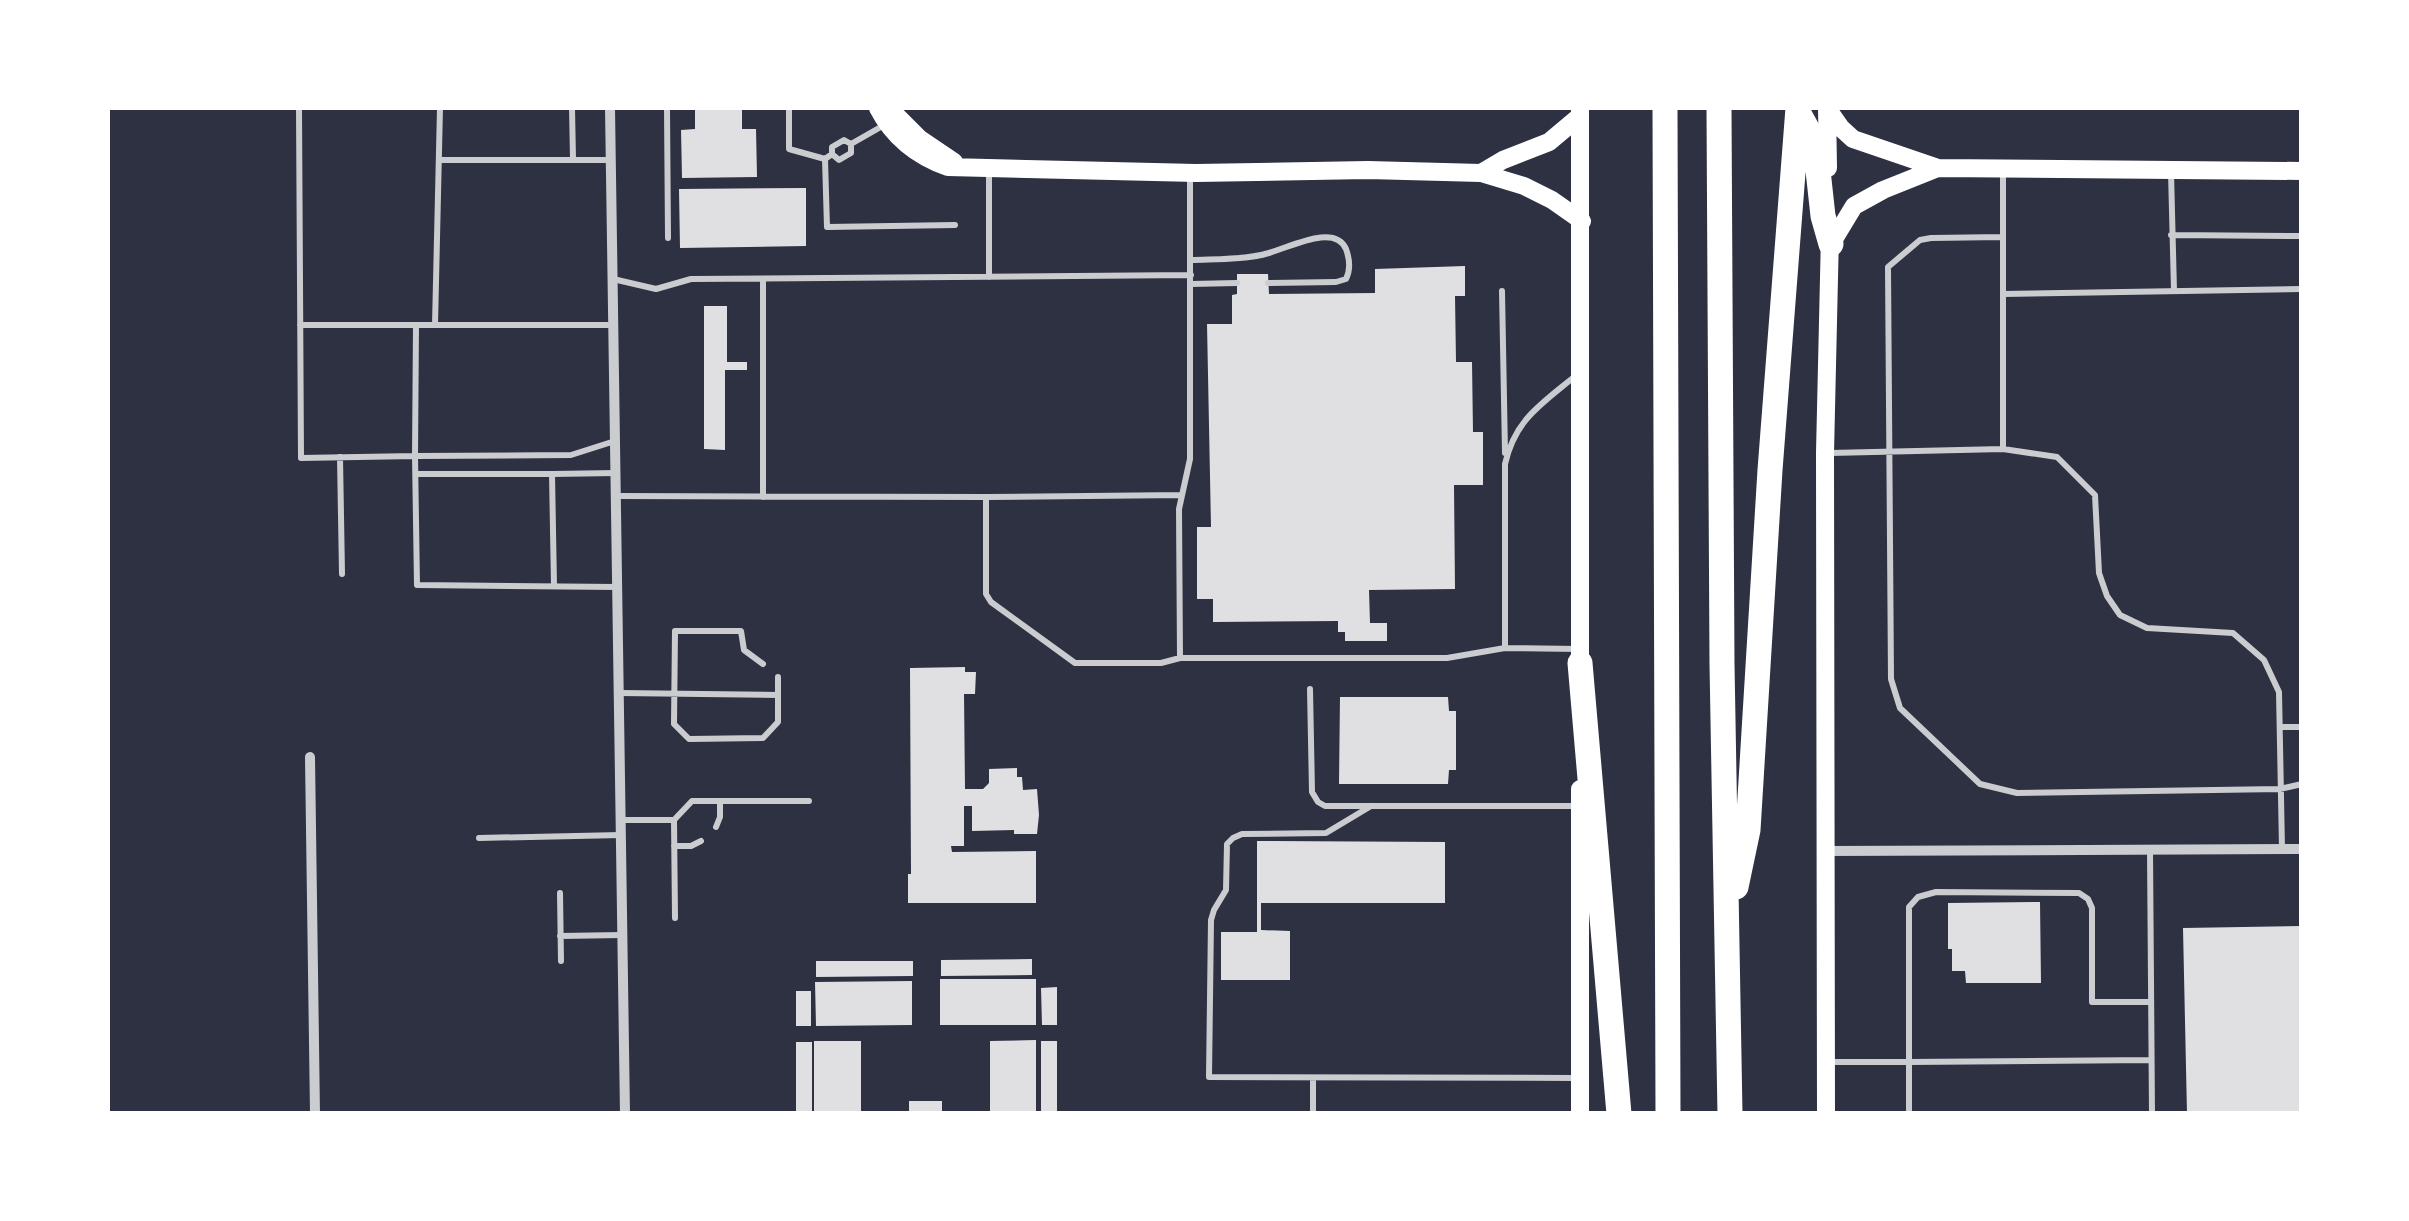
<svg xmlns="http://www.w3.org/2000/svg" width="2409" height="1221" font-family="'PT Sans',sans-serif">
  <rect width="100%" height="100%" fill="#2d3142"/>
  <path fill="#e0e0e3" d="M 695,108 L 742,108 L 742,129 L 756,129 L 757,177 L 682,178 L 681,130 L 695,129 Z
    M 806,188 L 806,246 L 680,248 L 679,189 Z
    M 1465,266 L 1465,296 L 1455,296 L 1456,362 L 1472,362 L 1473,432 L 1483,432 L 1483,485 L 1454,485 L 1455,589 L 1369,590 L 1370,623 L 1387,623 L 1387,641 L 1345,641 L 1345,632 L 1338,632 L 1338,621 L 1213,622 L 1213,599 L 1197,599 L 1197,527 L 1211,527 L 1207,324 L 1232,324 L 1232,295 L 1237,294 L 1237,274 L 1268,274 L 1269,294 L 1375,293 L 1375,269 Z
    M 704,306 L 727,306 L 727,362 L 747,362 L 747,370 L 725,370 L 725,450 L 704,449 Z
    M 965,667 L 965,672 L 976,672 L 975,694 L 964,694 L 965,789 L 983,789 L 989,783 L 989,769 L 1017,768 L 1017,777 L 1022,777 L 1023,790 L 1037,789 L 1039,815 L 1037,834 L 1014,834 L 1014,830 L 972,831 L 972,806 L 964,806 L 964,846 L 951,846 L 952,852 L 1036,851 L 1036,903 L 908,903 L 908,874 L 911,874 L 910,668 Z
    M 1340,697 L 1448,697 L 1449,711 L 1456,711 L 1456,770 L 1449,770 L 1448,784 L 1339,784 Z
    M 1257,841 L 1445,842 L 1445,903 L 1261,903 L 1261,930 L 1290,931 L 1290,980 L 1221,980 L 1221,932 L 1257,932 Z
    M 2040,902 L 2041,983 L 1966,983 L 1965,971 L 1952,971 L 1952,949 L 1948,949 L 1948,903 Z
    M 2302,926 L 2302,1114 L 2187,1114 L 2183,928 Z
    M 1032,959 L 1032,975 L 941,976 L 941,960 Z
    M 816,961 L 913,961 L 913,976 L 816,977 Z
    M 940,979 L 1036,979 L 1036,1025 L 940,1025 Z
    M 912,981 L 912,1025 L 816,1026 L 815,982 Z
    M 1057,987 L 1057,1025 L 1042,1025 L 1041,988 Z
    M 796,991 L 811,991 L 811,1026 L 796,1026 Z
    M 1036,1040 L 1036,1114 L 990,1114 L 990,1041 Z
    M 814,1041 L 861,1041 L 861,1114 L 814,1114 Z
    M 1041,1041 L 1057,1041 L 1057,1114 L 1041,1114 Z
    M 796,1042 L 812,1042 L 812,1114 L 796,1114 Z
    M 909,1101 L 942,1101 L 942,1114 L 909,1114 Z"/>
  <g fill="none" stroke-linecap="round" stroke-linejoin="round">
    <path stroke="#caccd0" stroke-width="6" d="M 299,108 L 301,458 L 415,456 L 417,585 L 617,587
      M 440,108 L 435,325 L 614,325
      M 572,108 L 573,159
      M 667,108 L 668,238
      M 789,108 L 789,149 L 825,159 L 827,227 L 955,225
      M 832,154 L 839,160 L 851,153 L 851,144
      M 825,159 L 832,154 L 832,147 L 844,140 L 851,144 L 886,124
      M 439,160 L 611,160
      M 989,169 L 989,277
      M 2171,172 L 2174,291
      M 2171,235 L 2302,236
      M 2003,237 L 1931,238 L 1920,240 L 1888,267 L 1891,679 L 1900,708 L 1980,784 L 2017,793 L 2280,789 L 2302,784
      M 1191,260 C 1214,259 1238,260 1261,255 C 1284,251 1334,221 1346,249 C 1350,260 1351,269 1346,279 L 1336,282 L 1268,283
      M 613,279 L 656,289 L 691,279 L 1191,275
      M 763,279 L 763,497
      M 1191,284 L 1237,283
      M 1502,291 L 1505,453
      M 2003,294 L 2302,289
      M 300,325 L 435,325
      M 416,325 L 415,456 L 571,455 L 615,441
      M 2003,449 L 2057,457 L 2095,495 L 2099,573 L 2107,596 L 2120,615 L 2147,628 L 2233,633 L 2264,660 L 2279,692 L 2282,849
      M 1830,453 L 2003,449 L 2003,170
      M 340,457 L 342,574
      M 416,474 L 552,474
      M 616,496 L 986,497 L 1182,495
      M 986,497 L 986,594 L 991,602 L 1075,663 L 1161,663 L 1180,658 L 1447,658 L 1505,648 L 1579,649
      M 554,586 L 552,474 L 616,473
      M 1505,648 L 1505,464 C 1515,420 1540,405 1574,377
      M 1180,658 L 1179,509 L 1190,459 L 1190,175
      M 763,664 L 744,650 L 741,631 L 675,631 L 674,724 L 689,739 L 763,738 L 778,722 L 778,695
      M 1310,689 L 1312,792 L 1318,802 L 1325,806 L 1579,806
      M 620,693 L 778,695 L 778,677
      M 2280,727 L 2302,727
      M 1371,806 L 1326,833 L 1242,834 L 1233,838 L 1227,844 L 1226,890 L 1214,910 L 1211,920 L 1209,1077 L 1575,1078
      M 621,820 L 674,820
      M 716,827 L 720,817 L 720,801
      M 479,838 L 621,835
      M 674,846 L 691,846 L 701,841
      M 2150,850 L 2152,1114
      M 560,893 L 561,961
      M 675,918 L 674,820 L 692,801 L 809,801
      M 560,936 L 622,935
      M 2151,1002 L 2092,1002 L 2092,908 L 2088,899 L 2079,893 L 1936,892 L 1918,897 L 1909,907 L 1909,1062 L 2151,1060
      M 1828,1062 L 1909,1062 L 1909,1114
      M 1313,1079 L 1313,1114"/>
    <path stroke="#caccd0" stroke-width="10" d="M 610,108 L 625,1114
      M 310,757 L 315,1114
      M 1826,851 L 2302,849"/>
    <path stroke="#fff" stroke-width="18" d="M 878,108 C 893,137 917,156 948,167 L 1196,173 L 1368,170 L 1481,173 L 1524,186 L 1552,200 L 1582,221
      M 889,108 L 920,139 L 954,162
      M 1827,108 L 1828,168
      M 1827,108 L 1841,128 L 1853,139 L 1938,168 L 2302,171
      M 1481,173 L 1503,160 L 1549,142 L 1580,116
      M 1831,244 L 1854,206 L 1883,190 L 1938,168
      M 1580,673 L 1580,108
      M 1580,1114 L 1580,789
      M 1826,1114 L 1825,453 L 1830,234"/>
    <path stroke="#fff" stroke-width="25" d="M 1665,108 L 1668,1114
      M 1719,108 L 1722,664 L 1730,1114
      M 1798,112 L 1815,143 L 1823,216 L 1831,244
      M 1580,663 L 1619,1114
      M 1736,887 L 1748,830 L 1770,470 L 1798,108"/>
  </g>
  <rect width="2409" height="1221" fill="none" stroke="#ffffff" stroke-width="220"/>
</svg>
